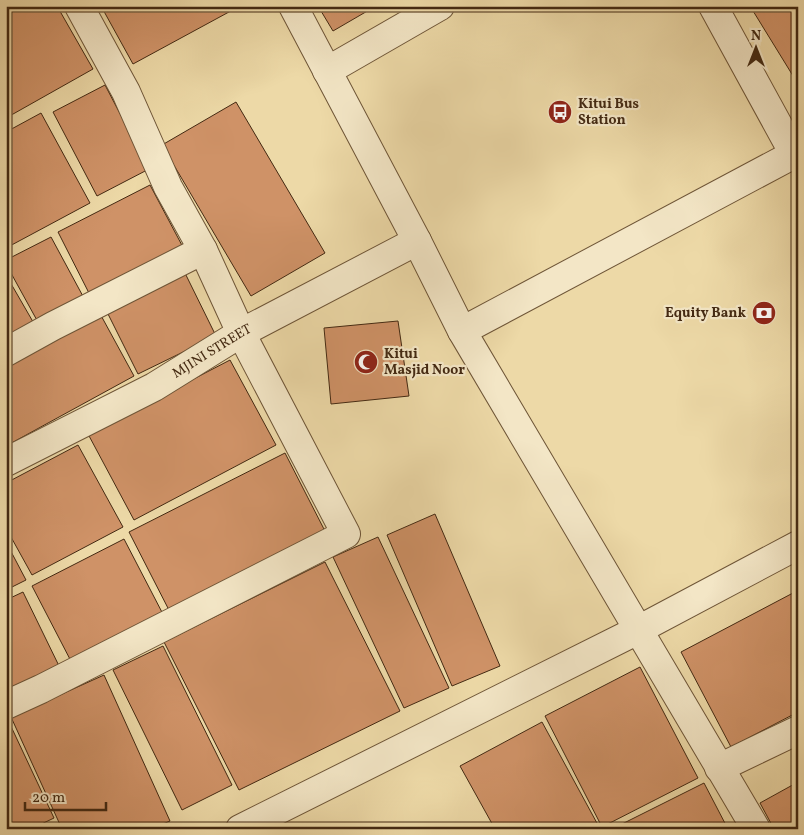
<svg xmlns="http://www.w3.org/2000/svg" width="804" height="835" font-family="Vollkorn,serif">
  <rect width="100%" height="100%" fill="#edd9a7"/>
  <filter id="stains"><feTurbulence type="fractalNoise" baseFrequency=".004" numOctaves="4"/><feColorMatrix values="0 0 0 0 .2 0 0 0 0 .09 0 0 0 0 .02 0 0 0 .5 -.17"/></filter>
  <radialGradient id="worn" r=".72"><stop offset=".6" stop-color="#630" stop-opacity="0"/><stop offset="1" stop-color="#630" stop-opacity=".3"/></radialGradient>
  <path fill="#cf9267" stroke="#432912" d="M 6,6 L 57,6 L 93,69 L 6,118 Z
    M 101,6 L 240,6 L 133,64 Z
    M 318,6 L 376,6 L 333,31 Z
    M 750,6 L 798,6 L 798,84 Z
    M 105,85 L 149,169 L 97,196 L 53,112 Z
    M 236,102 L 325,253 L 251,296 L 162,145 Z
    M 41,113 L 90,203 L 6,248 L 6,132 Z
    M 150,185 L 185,251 L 92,299 L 58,232 Z
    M 51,237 L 85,300 L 39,324 L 6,264 L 6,260 Z
    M 183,269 L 216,336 L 138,374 L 105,308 Z
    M 6,275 L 36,327 L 6,343 Z
    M 98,310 L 134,376 L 6,446 L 6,360 Z
    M 398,321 L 409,396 L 331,404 L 324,328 Z
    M 230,360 L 276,445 L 134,520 L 88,434 Z
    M 78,445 L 123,527 L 32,575 L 6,528 L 6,483 Z
    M 285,453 L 327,535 L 171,614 L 129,532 Z
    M 435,514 L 500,666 L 452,686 L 387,535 Z
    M 378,537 L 449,688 L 404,708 L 333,557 Z
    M 124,539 L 165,618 L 73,665 L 32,586 Z
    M 6,542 L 26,580 L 6,590 Z
    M 325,562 L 400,711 L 239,790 L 164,642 Z
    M 23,592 L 61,670 L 6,697 L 6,600 Z
    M 793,593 L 798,602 L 798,712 L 731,747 L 681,652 Z
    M 163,646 L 232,785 L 182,810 L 113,670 Z
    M 640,667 L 698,778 L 602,827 L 545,716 Z
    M 104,675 L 170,821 L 151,829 L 62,829 L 11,717 Z
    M 8,720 L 54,818 L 31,829 L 6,829 L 6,721 Z
    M 542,722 L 598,825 L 591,829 L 495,829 L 460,766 Z
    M 798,782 L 798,829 L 774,829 L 760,803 Z
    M 704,783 L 728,829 L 617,829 L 616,827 Z"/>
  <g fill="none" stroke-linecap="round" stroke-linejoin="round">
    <g stroke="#6e5537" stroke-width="30">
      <g id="minor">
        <path d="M 293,6 L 417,241 L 462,331 L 756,829"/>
        <path d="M 713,6 L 794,154"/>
        <path d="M 327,71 L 440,6"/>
        <path d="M 462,331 L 798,152"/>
        <path d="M 6,352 L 53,326 L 203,250"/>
        <path id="s1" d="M 6,462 L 154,387 L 241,333 L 417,241"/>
        <path d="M 6,705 L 41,689 L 346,534 L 241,333 L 203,250 L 168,187 L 126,92 L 79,6"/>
        <path d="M 719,768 L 798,730"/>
        <path d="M 240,829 L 638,630 L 798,545"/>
      </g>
    </g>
    <use href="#minor" stroke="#f3e6c6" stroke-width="28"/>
  </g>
  <defs>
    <g id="bus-disc" transform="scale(1.25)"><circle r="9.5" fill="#8f2418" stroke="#f3e6c6"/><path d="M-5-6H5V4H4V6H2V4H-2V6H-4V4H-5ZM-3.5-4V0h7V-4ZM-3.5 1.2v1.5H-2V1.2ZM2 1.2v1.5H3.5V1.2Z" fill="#fff"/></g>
    <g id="bank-disc" transform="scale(1.25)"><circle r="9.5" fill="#8f2418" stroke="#f3e6c6"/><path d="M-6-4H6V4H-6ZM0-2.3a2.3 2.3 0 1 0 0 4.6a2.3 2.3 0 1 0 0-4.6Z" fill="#fff"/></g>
    <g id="mosque-disc" transform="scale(1.25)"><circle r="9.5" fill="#8f2418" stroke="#f3e6c6"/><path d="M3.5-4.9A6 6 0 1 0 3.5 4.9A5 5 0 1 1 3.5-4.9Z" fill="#fff"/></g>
  </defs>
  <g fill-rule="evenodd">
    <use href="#bus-disc" x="560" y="112"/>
    <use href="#bank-disc" x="764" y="313"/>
    <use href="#mosque-disc" x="366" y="362"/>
  </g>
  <g text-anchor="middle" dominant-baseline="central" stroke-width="4.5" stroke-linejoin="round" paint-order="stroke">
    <g font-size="14" font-weight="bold" fill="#432912" stroke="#f3e6c6" text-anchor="start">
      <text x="578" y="104">Kitui Bus<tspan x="578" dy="16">Station</tspan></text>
      <text x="746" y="313" text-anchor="end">Equity Bank</text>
      <text x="384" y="354">Kitui<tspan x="384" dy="16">Masjid Noor</tspan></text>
    </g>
    <g font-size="14" fill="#432912" stroke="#f3e6c6">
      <text stroke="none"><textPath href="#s1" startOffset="234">MJINI STREET</textPath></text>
    </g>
  </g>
  <rect width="804" height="835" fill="none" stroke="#edd9a7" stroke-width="25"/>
  <rect x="8" y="8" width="789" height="820" fill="none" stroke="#432912" stroke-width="2.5"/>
  <rect x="12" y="12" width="779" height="810" fill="none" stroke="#432912"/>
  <g transform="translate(756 48)" stroke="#f3e6c6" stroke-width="4" paint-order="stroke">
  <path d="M0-4L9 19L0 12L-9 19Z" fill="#432912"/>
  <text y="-8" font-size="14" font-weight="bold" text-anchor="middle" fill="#432912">N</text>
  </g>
  <path d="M25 802v8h81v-8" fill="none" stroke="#432912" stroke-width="2.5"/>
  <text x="32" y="802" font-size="15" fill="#432912" stroke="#f3e6c6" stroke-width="4" paint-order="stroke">20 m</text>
  <rect width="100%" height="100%" filter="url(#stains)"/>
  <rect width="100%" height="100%" fill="url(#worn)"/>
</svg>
